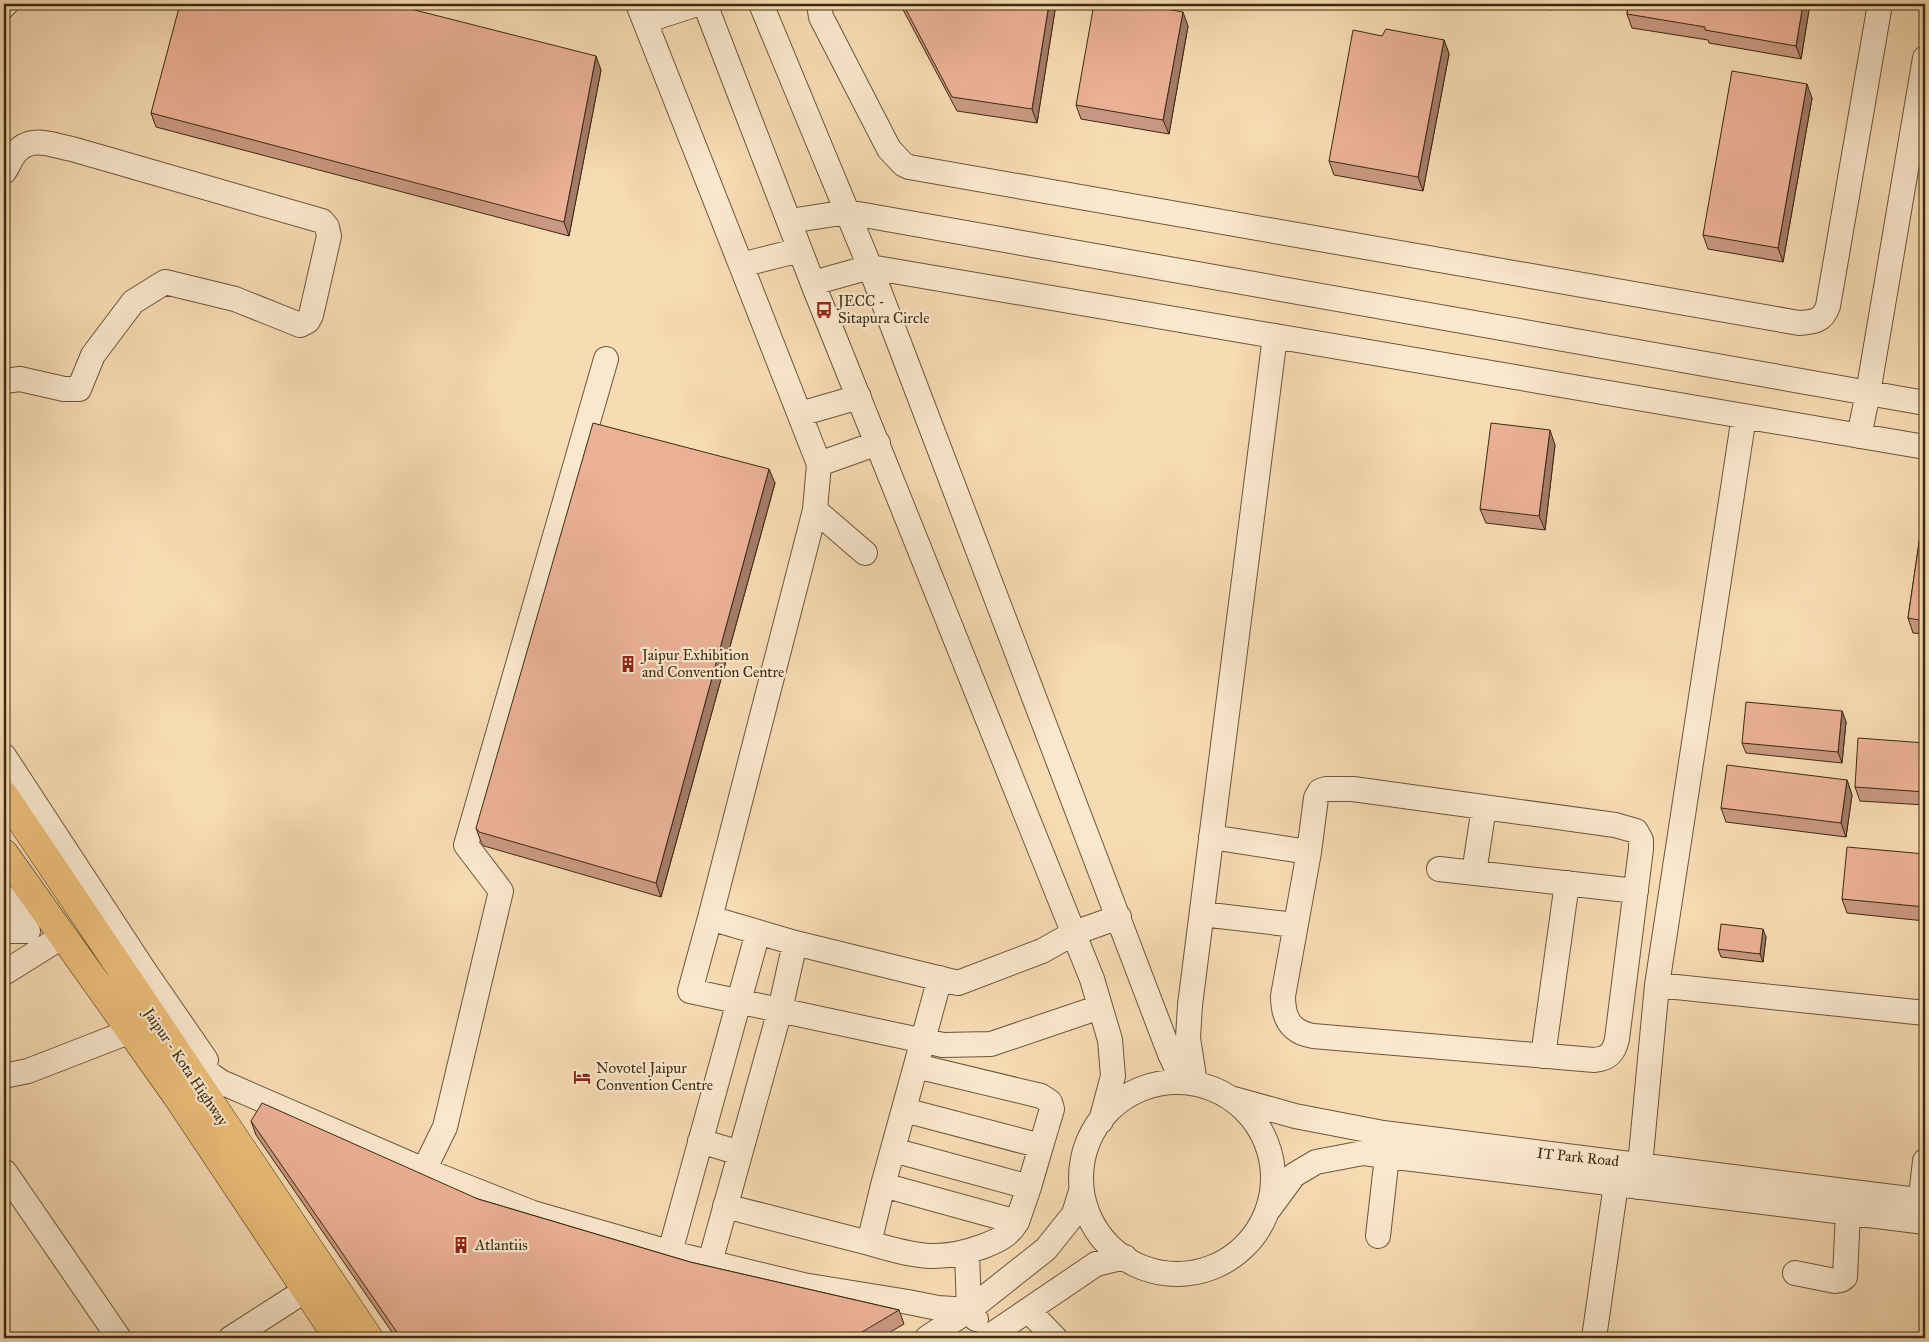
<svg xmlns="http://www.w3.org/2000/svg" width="1929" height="1342" font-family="'IM FELL Great Primer',serif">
  <rect width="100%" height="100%" fill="#f7dbb3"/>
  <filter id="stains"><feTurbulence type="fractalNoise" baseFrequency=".004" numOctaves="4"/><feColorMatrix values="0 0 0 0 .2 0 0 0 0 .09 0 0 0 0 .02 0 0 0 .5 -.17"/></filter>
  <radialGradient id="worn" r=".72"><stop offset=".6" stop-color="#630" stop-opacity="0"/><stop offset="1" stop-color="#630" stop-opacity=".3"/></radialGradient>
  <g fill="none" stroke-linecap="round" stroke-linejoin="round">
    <g stroke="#6b563a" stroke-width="26">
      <path id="minor" d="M 638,4 L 741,265 L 800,250
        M 705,4 L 815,289 L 1092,979 L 1110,1040 L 1113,1076 L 1101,1121
        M 761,4 L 870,267 L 1170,1054 L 1183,1082
        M 819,4 L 821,17 L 889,149 L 903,164 L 909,167 L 1799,323 C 1814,322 1823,321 1828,306 L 1880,4
        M 4,6 L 6,4
        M 645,21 L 697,4
        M 4,172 C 8,167 10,160 14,155 C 29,134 51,145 72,149 L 322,221 L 327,227 L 329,236 L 311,315 L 308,321 L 300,325 L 235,299 L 165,282 L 133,302 L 93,355 L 79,389 L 64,389 L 20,379 L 4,381
        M 790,221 L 847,212 L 1925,403
        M 741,265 L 819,464
        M 813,283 L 870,267 L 1925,447
        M 800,414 L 859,397
        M 1859,436 L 1868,393 L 1925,58
        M 815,510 L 710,918 L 795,943 L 958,983 L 1042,951 L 1074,933 L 1119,917
        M 865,553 L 815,510 L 819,464 L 878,443
        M 4,756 L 144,970 L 206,1060
        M 1326,789 L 1353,789 L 1615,825 L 1636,831 L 1641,840 L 1641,849 L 1617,1039 C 1614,1053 1608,1059 1594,1060 L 1313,1036 C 1290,1032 1283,1018 1283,996 L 1309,852 L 1316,798 L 1320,791 Z
        M 1211,837 L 1309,852
        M 1439,869 L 1636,891
        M 1474,873 L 1484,807
        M 4,897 L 28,931 L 4,931
        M 1202,914 L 1295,925
        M 710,918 L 690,991 L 943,1045 L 991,1044 L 1100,1007
        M 4,973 L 63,936
        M 1657,985 L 1925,1013
        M 183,1050 L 194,1063 L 221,1082 L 424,1170 L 533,1213 L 679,1255 L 803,1285 L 908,1302 L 938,1308 L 969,1310
        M 1543,1056 L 1567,883
        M 916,1066 L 1041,1096 L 1050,1102 L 1052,1109 L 1041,1146
        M 4,1076 L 28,1071 L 131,1031
        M1081 1178a96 96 0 1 1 192 0a96 96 0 1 1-192 0Z
        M 1195,1083 L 1188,1038 L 1190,1005 L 1275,336
        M 1234,1099 L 1295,1116 L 1383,1133 L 1925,1201
        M 904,1110 L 1041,1146 L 1029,1187
        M 700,1141 L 740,1153
        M 893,1150 L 1029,1187 L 1017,1222
        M 424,1170 L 445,1127 L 501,891 L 466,845 L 606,359
        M 5,1172 L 119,1338
        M 1638,1187 L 1657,985 L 1744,416
        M 725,1206 L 869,1243 L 883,1185 L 940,978
        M 1269,1209 L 1294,1175 L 1316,1162 L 1363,1153 L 1925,1222
        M 1919,1214 L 1925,1161
        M 1378,1236 L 1387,1156
        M 869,1243 C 914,1256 939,1263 984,1246 C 999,1240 1008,1236 1017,1222 L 883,1185
        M 670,1252 L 758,932
        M 967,1253 L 969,1310 L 976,1319
        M 710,1262 L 780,1010 L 795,943
        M 1795,1273 L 1835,1281 L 1841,1280 L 1845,1277 L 1848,1213
        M 1028,1310 L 1055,1338
        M 231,1338 L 306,1290
        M 927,1338 L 969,1310 L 1046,1249 L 1074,1214 L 1081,1191
        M 987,1338 L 1096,1264 L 1125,1257
        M 1594,1338 L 1616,1184"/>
    </g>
    <g stroke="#3c2a11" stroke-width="29">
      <path id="highway" d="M 4,795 L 369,1338
        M 4,853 L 176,1095 L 338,1338"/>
    </g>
    <use href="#minor" stroke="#fae8ce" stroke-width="24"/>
    <use href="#highway" stroke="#ecbe7a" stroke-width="28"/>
  </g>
  <path fill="#ca9882" stroke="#3c2a11" d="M 900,4 L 1056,4 L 1037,123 L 957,111 Z
    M 1503,4 L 1552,4 L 1551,10 Z
    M 1628,4 L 1810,4 L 1801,59 L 1709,43 L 1708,40 L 1632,28 L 1627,14 Z
    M 1188,26 L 1169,134 L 1081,119 L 1076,105 Z
    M 1382,36 L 1444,40 L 1449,54 L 1423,191 L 1334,175 L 1329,161 Z
    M 601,70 L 569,236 L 156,127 L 151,113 Z
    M 1812,98 L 1783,262 L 1708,249 L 1703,235 Z
    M 1555,445 L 1545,530 L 1486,523 L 1480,509 Z
    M 775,483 L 661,897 L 484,846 L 481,842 L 476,828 Z
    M 1925,502 L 1925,634 L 1913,633 L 1908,618 Z
    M 1842,711 L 1846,722 L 1842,763 L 1746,753 L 1742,743 Z
    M 1925,743 L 1925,805 L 1860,801 L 1855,787 Z
    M 1847,780 L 1852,795 L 1846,837 L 1726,822 L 1721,808 Z
    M 1925,854 L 1925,921 L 1847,913 L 1842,899 Z
    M 1766,937 L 1763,962 L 1721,957 L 1718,949 Z
    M 251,1121 L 478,1199 L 690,1262 L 899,1310 L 904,1324 L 880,1338 L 396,1338 L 256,1135 Z"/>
  <path fill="#a47c6a" stroke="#3c2a11" d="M 1049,4 L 1056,4 L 1037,123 L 1032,109 Z
    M 1548,4 L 1552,4 L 1551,10 Z
    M 1803,4 L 1810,4 L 1801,59 L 1796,46 Z
    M 1183,12 L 1188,26 L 1169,134 L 1163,120 Z
    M 1444,40 L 1449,54 L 1423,191 L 1418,177 Z
    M 596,56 L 601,70 L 569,236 L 564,222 Z
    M 1807,84 L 1812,98 L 1783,262 L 1778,248 Z
    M 1550,430 L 1555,445 L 1545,530 L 1539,516 Z
    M 769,469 L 775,483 L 661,897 L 656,883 Z
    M 1842,711 L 1846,722 L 1842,763 L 1838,752 Z
    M 1847,780 L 1852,795 L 1846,837 L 1841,823 Z
    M 1763,929 L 1766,937 L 1763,962 L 1760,954 Z"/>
  <path fill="#ebb197" stroke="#3c2a11" d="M 180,4 L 391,4 L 596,56 L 564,222 L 151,113 Z
    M 903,4 L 1049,4 L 1032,109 L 952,97 Z
    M 1094,4 L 1139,4 L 1183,12 L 1163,120 L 1076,105 Z
    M 1628,4 L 1803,4 L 1796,46 L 1705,30 L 1705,27 L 1627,14 Z
    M 1386,29 L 1444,40 L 1418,177 L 1329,161 L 1353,30 L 1382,36 Z
    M 1732,71 L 1807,84 L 1778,248 L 1703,235 Z
    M 593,423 L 769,469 L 656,883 L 479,832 L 476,828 Z
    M 1491,423 L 1550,430 L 1539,516 L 1480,509 Z
    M 1925,502 L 1925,621 L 1908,618 Z
    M 1746,702 L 1842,711 L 1838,752 L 1742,743 Z
    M 1858,738 L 1925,743 L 1925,792 L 1855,787 Z
    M 1727,765 L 1847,780 L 1841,823 L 1721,808 Z
    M 1847,847 L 1925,854 L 1925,907 L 1842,899 Z
    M 1721,924 L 1763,929 L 1760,954 L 1718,949 Z
    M 262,1103 L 478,1199 L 690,1262 L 899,1310 L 852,1338 L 401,1338 L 251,1121 Z"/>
  <defs>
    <g id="bus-bare" transform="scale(1.35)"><path d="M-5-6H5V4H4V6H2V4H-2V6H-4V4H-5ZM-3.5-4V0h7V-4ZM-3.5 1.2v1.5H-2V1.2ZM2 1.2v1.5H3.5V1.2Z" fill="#8f2418" stroke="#fae8ce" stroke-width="2.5" paint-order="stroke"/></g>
    <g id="building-bare" transform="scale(1.35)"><path d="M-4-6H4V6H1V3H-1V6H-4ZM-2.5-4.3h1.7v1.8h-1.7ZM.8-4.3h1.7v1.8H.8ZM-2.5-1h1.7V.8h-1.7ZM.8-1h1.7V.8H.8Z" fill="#8f2418" stroke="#fae8ce" stroke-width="2.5" paint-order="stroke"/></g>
    <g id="hotel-bare" transform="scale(1.35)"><path d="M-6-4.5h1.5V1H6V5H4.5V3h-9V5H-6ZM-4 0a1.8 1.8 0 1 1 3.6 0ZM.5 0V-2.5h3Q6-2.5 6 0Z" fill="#8f2418" stroke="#fae8ce" stroke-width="2.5" paint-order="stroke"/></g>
  </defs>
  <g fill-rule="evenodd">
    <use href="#bus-bare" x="824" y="310"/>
    <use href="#building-bare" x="628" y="664"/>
    <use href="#hotel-bare" x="582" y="1077"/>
    <use href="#building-bare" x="461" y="1245"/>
  </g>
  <g text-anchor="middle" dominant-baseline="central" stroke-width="4.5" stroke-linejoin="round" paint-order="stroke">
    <g font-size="15" fill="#3c2a11" stroke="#fae8ce" text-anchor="start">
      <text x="838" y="301">JECC -<tspan x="838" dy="17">Sitapura Circle</tspan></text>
      <text x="642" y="655">Jaipur Exhibition<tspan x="642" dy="17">and Convention Centre</tspan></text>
      <text x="596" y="1068">Novotel Jaipur<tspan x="596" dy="17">Convention Centre</tspan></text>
      <text x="475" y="1245">Atlantiis</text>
    </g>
    <g font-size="15" fill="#3c2a11" stroke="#fae8ce">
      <text transform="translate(186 1067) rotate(56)">Jaipur - Kota Highway</text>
      <text transform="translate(1578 1157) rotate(6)">IT Park Road</text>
    </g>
  </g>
  <rect width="1929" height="1342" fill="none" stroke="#f7dbb3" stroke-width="20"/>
  <rect x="5" y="5" width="1919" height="1332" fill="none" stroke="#3c2a11" stroke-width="2.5"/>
  <rect x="10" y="10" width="1909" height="1322" fill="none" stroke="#3c2a11"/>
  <rect width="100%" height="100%" filter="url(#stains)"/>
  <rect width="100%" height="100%" fill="url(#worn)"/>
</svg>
